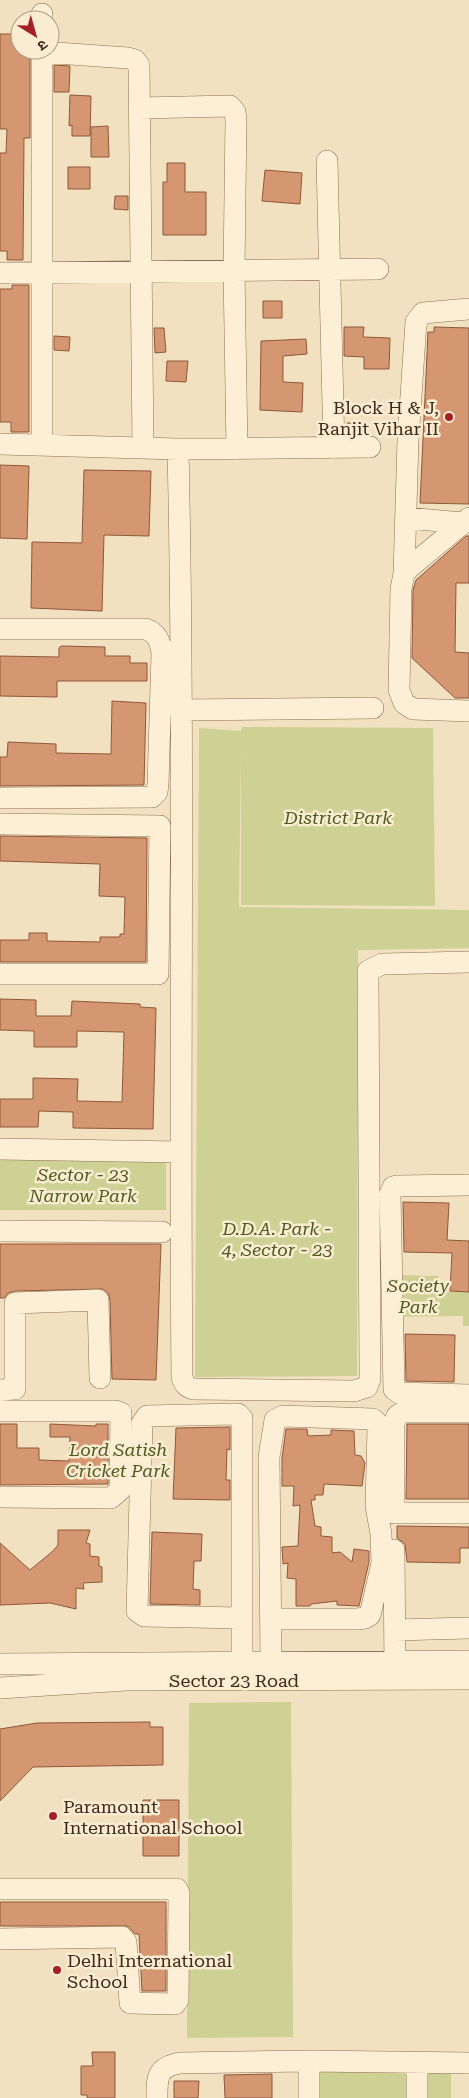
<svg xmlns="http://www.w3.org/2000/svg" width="469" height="2098" font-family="'Roboto Serif','Noto Sans Devanagari',serif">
  <rect width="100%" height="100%" fill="#f2e1c0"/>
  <path fill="#cdd193" d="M 242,727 L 433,728 L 435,906 L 241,905 L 241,753 L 239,907 L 469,910 L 469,948 L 358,950 L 357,1376 L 195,1377 L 199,728 L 241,731 Z
    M 0,1160 L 166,1160 L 166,1210 L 0,1210 Z
    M 396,1275 L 438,1276 L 439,1291 L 469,1292 L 469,1326 L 463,1326 L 463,1316 L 395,1317 Z
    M 291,1702 L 293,2037 L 187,2038 L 189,1703 Z
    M 314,2069 L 408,2074 L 408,2098 L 314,2098 Z
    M 423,2072 L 451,2074 L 451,2098 L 423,2098 Z"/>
  <path fill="#d49772" stroke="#8f5839" d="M 0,34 L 20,34 L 20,50 L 30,50 L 30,138 L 24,138 L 23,260 L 7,260 L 7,251 L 0,251 L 0,153 L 6,153 L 7,129 L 0,129 Z
    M 54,65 L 70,66 L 69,92 L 54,92 Z
    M 70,95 L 91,96 L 90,136 L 72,136 L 72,125 L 69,126 Z
    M 108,126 L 109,157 L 91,157 L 91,127 Z
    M 167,163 L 185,163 L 185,192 L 206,192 L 206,235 L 163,235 L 163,182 L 167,182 Z
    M 68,167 L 90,167 L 90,189 L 68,189 Z
    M 265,170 L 302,173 L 300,204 L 262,201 Z
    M 115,196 L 128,196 L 128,210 L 114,209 Z
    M 12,285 L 29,285 L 29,432 L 11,432 L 11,422 L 0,422 L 0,289 L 12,289 Z
    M 263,301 L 282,301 L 282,318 L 263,318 Z
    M 344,327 L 364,327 L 363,337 L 390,338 L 389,369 L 364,369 L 364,357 L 344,356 Z
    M 434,327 L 469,328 L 469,504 L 420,503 L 428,332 L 434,332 Z
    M 154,328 L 164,328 L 166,352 L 155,353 Z
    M 54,336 L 70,337 L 69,351 L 54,350 Z
    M 306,339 L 307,354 L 283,356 L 283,382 L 303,383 L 302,412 L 260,410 L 261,341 Z
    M 167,361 L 188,361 L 186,382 L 166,381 Z
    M 347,423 L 366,423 L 366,435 L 347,435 Z
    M 0,465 L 29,466 L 27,539 L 0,538 Z
    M 84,470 L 151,471 L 149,536 L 104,535 L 102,611 L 31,608 L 32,542 L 82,543 Z
    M 466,536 L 469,536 L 469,583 L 456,583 L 455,652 L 469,653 L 469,698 L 455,698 L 412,658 L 413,590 L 416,580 Z
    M 61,646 L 105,647 L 105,656 L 130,656 L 130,663 L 147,663 L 147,681 L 57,681 L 57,697 L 0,696 L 0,656 L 59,657 L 59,648 Z
    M 112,701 L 146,703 L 144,785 L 0,786 L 0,757 L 7,757 L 8,742 L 56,744 L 56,753 L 111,754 Z
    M 0,836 L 147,838 L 146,962 L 0,962 L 0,940 L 29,940 L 29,933 L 47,933 L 47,941 L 100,942 L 100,937 L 120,937 L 120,934 L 124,934 L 125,897 L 99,896 L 100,864 L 0,861 Z
    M 0,999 L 36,1000 L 36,1016 L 71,1016 L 72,1001 L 140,1004 L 140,1007 L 156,1008 L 153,1129 L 73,1128 L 73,1112 L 39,1111 L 38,1127 L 0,1127 L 0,1099 L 33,1099 L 33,1078 L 78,1079 L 77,1101 L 122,1102 L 124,1032 L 77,1031 L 77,1047 L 34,1047 L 34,1031 L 0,1030 Z
    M 403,1202 L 449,1203 L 447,1240 L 469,1241 L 469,1292 L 450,1291 L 452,1253 L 404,1252 Z
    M 0,1244 L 161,1244 L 156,1380 L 112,1379 L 110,1300 L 108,1293 L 103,1289 L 15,1291 L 8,1293 L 4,1298 L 0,1298 Z
    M 405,1334 L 455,1335 L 454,1382 L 406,1381 Z
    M 0,1424 L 17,1424 L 17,1448 L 39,1448 L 39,1460 L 69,1461 L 70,1437 L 50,1437 L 50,1424 L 96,1426 L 96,1424 L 108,1424 L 108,1484 L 0,1485 Z
    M 407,1424 L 469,1424 L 469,1499 L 406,1499 Z
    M 230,1427 L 230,1450 L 227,1449 L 226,1480 L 230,1480 L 230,1500 L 173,1499 L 176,1428 Z
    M 286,1429 L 307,1429 L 308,1436 L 331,1435 L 331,1430 L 354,1431 L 355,1455 L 361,1456 L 365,1463 L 362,1486 L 324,1484 L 323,1495 L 315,1495 L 315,1500 L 311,1500 L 315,1526 L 321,1527 L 321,1536 L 332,1537 L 332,1553 L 340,1552 L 352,1562 L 354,1549 L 369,1551 L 369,1562 L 359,1606 L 337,1605 L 337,1601 L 311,1604 L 310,1606 L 296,1606 L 296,1579 L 287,1578 L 288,1563 L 283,1564 L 282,1547 L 298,1546 L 300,1505 L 293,1506 L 294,1486 L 282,1486 L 282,1458 Z
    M 397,1526 L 469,1527 L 469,1548 L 460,1548 L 460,1563 L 407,1562 L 405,1544 L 397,1538 Z
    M 58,1530 L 90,1530 L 86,1543 L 90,1544 L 90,1556 L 99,1557 L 99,1566 L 102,1567 L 102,1582 L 83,1583 L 84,1589 L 76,1588 L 76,1609 L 50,1603 L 0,1605 L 0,1543 L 30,1570 L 53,1551 L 58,1545 Z
    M 152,1532 L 202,1534 L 201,1561 L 194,1561 L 193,1589 L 200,1590 L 200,1605 L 150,1604 Z
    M 150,1722 L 150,1727 L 163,1727 L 163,1765 L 33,1767 L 0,1801 L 0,1729 L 37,1723 Z
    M 143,1800 L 179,1800 L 179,1856 L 143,1856 Z
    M 0,1902 L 166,1902 L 166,1991 L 142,1991 L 139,1934 L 135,1934 L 128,1926 L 0,1926 Z
    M 92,2052 L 115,2052 L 115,2098 L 87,2098 L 87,2095 L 81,2095 L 81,2066 L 93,2066 Z
    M 272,2074 L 272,2098 L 225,2098 L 224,2075 Z
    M 174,2081 L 199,2081 L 198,2098 L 174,2098 Z"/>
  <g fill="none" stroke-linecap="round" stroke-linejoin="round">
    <g stroke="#8d7156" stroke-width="22">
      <path id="minor" d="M 42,14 L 42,20
        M 42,50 L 42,445
        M 42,52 L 128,58 L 135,60 L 139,65 L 143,448
        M 140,108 L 230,106 L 235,112 L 236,120 L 234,271 L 237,449
        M 327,161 L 334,448
        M 0,273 L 378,269
        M 0,444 L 178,449 L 370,447
        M 178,449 C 185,758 179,1068 182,1377 C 184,1384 186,1387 194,1389 L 354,1391 L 367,1387 L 370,1379 L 368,971 L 382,964 L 469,962
        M 407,518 L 463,523
        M 469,518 L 410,567 L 404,574 L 401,589 L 399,690 L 404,703 L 413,709 L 469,711
        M 404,574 L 408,440 L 416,322 L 423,313 L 469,309
        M 0,629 L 146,629 C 157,633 160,641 162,653 L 158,784 L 157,792 L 152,797 L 0,798
        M 180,710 L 373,708
        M 0,824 L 160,826 L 158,974 L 0,974
        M 0,1149 L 180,1152
        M 469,1185 L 397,1186 L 393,1187 L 390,1194 L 394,1389 L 399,1393 L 469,1395
        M 0,1231 L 162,1232
        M 0,1390 L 15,1389 L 15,1303 L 98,1300 L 100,1378
        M 0,1411 L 115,1411 L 121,1413 L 120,1490 L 111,1498 L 0,1497
        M 469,1412 L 403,1412 L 397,1416 L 394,1423 L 394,1513 L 469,1513
        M 394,1550 L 395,1674
        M 240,1618 L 144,1616 L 137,1611 L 142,1423 L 147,1416 L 233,1414 L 238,1414 L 242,1418 L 242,1662
        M 271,1619 L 357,1619 L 365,1618 L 370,1615 L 382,1563 L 381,1534 L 376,1506 L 378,1427 L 377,1423 L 373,1419 L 283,1416 L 275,1420 L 269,1457 L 271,1662
        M 395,1630 L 469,1628
        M 0,1664 L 469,1661
        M 0,1688 L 126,1680 L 469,1679
        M 0,1889 L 177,1889 L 179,1893 L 178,2000 L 175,2004 L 130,2003 L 126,1942 L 122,1937 L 0,1939
        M 157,2098 C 157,2078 156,2068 179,2063 L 309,2061 L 469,2063
        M 309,2098 L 309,2061
        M 417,2098 L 417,2063"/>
    </g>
    <use href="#minor" stroke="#fcefd5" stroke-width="21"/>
  </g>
  <g fill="#a32026" stroke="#f9ecd1" stroke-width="2">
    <circle cx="449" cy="417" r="5"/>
    <circle cx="53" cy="1816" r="5"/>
    <circle cx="57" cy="1970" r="5"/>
  </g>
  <g text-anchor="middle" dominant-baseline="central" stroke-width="5" stroke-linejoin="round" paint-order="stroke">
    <g font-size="18" fill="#3c2a1c" stroke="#f9ecd1" text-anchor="start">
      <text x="439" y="407" text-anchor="end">Block H &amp; J,<tspan x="439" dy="21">Ranjit Vihar II</tspan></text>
      <text x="63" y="1806">Paramount<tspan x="63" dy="21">International School</tspan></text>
      <text x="67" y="1960">Delhi International<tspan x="67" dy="21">School</tspan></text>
    </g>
    <g font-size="18" font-style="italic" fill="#4e5a20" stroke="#f9ecd1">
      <text x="338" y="817">District Park</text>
      <text x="83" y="1174">Sector - 23<tspan x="83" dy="21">Narrow Park</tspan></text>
      <text x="277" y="1228">D.D.A. Park -<tspan x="277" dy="21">4, Sector - 23</tspan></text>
      <text x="418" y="1285">Society<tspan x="418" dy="21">Park</tspan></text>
      <text x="118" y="1449">Lord Satish<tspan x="118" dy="21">Cricket Park</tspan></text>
    </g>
    <g font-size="18" fill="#3c2a1c" stroke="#f9ecd1">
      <text x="234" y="1680">Sector 23 Road</text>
    </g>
  </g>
  <g transform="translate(35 35) rotate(143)"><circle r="24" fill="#f9ecd1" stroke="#ad9e89"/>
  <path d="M0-4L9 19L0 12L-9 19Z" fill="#a32026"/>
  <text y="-8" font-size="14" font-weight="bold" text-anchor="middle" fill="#3c2a1c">उ</text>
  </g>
</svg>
